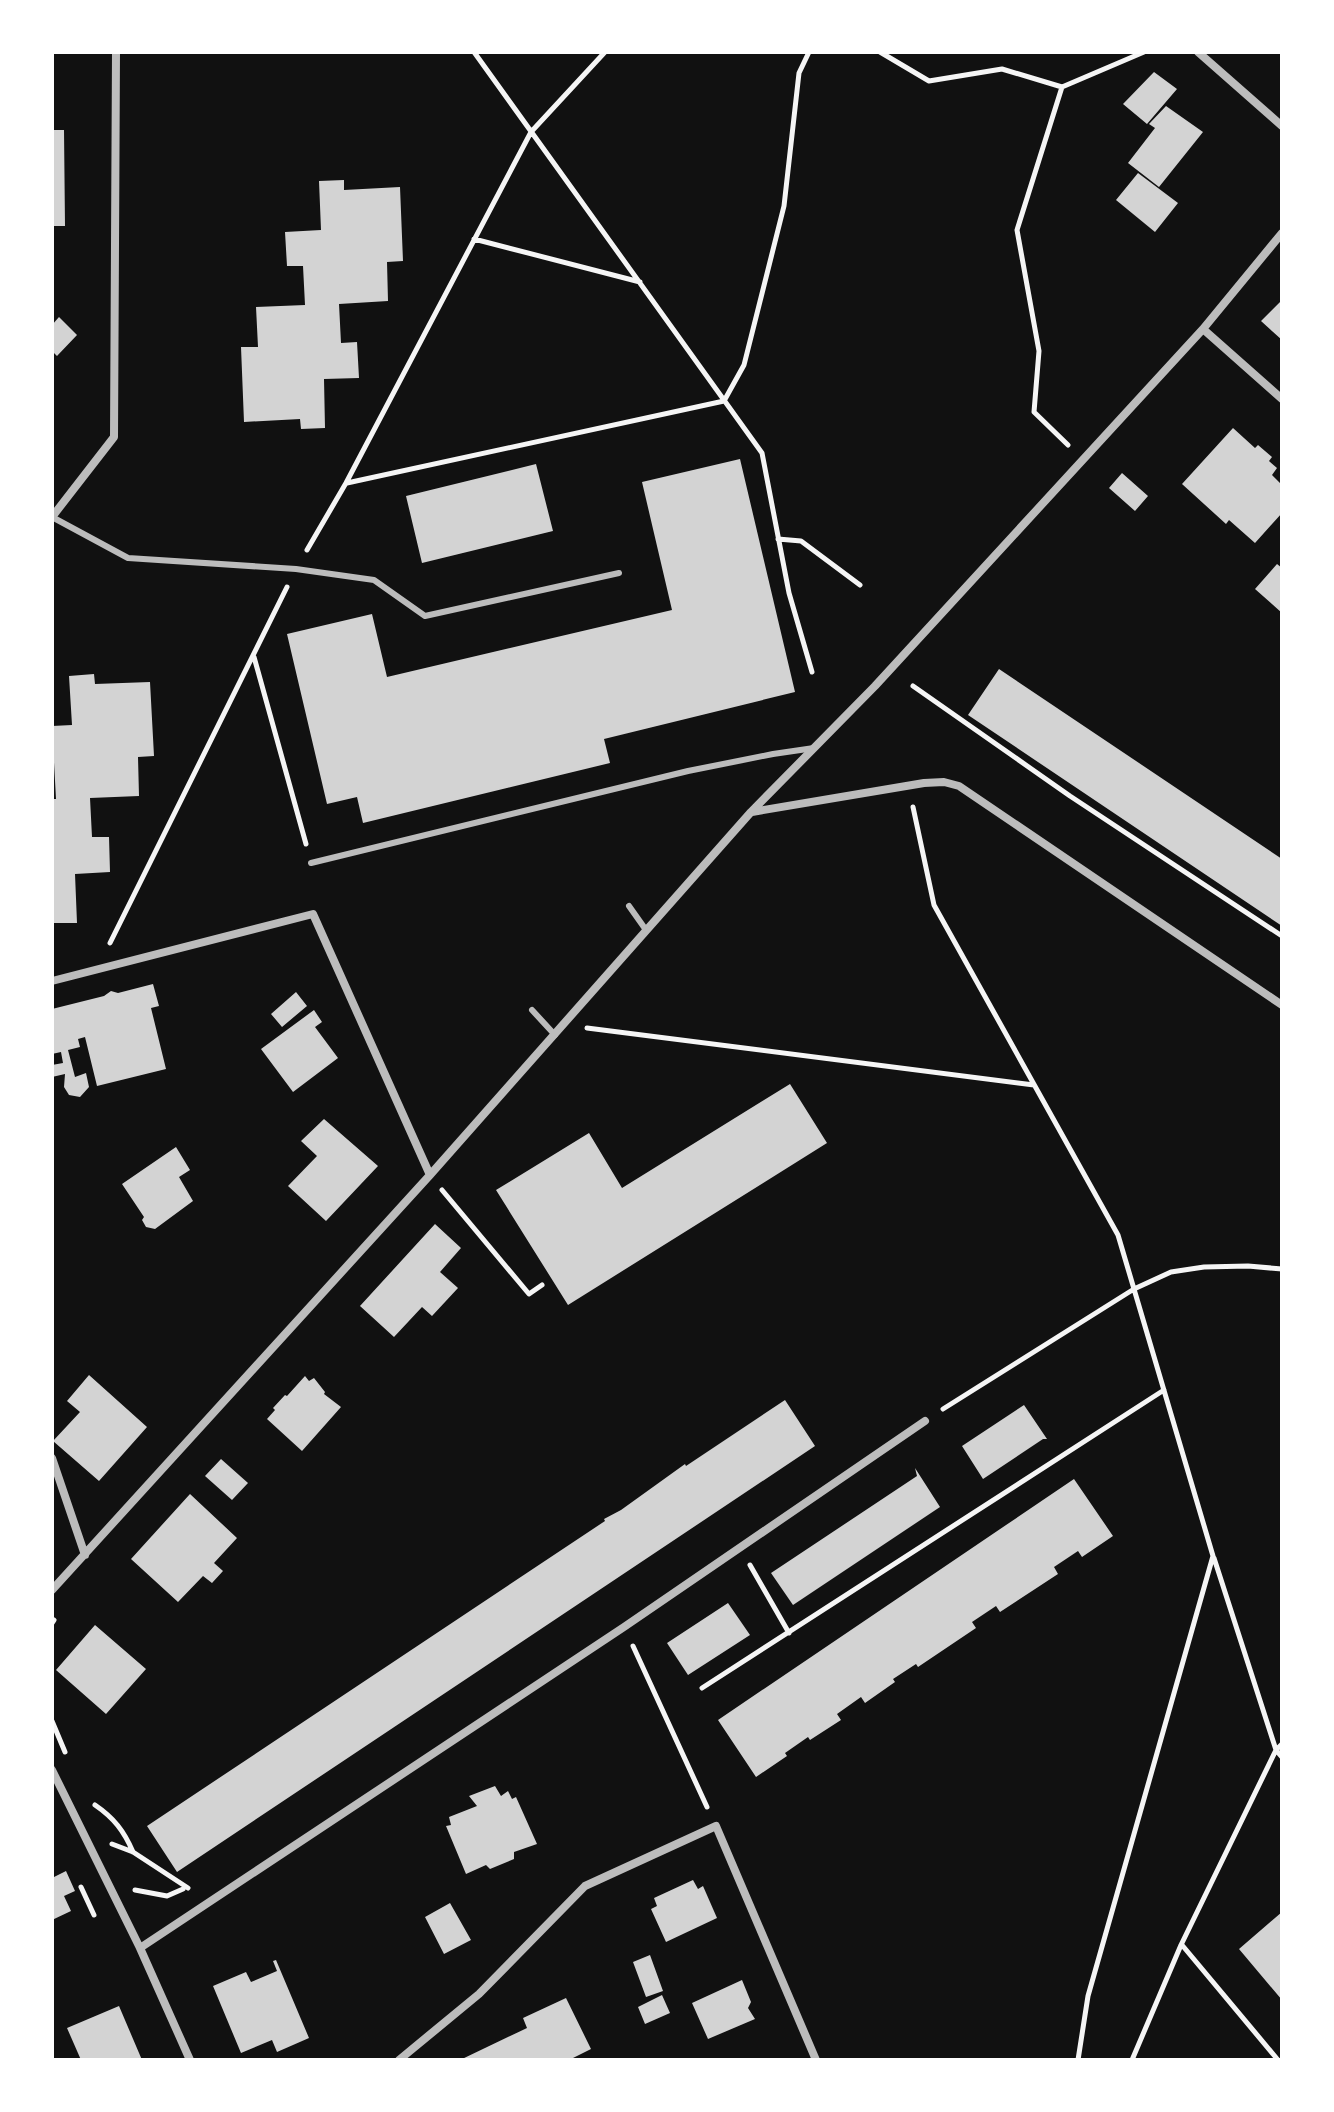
<svg xmlns="http://www.w3.org/2000/svg" width="1334" height="2112" font-family="'Public Sans',sans-serif">
  <rect width="100%" height="100%" fill="#111"/>
  <path fill="#d3d3d3" d="M 1154,72 L 1177,89 L 1147,124 L 1123,104 Z
    M 1166,106 L 1203,132 L 1159,187 L 1128,163 L 1155,128 L 1149,124 Z
    M 52,130 L 64,130 L 65,226 L 52,226 Z
    M 1138,173 L 1178,203 L 1155,232 L 1116,200 Z
    M 344,180 L 344,190 L 400,187 L 403,261 L 387,262 L 388,301 L 339,304 L 341,343 L 357,342 L 359,378 L 324,379 L 325,428 L 301,429 L 300,419 L 244,422 L 241,347 L 258,347 L 256,307 L 305,305 L 303,266 L 287,266 L 285,232 L 321,230 L 319,181 Z
    M 1282,300 L 1282,340 L 1261,321 Z
    M 59,317 L 77,335 L 57,356 L 52,351 L 52,325 Z
    M 1233,428 L 1255,448 L 1258,445 L 1272,457 L 1269,461 L 1277,468 L 1272,475 L 1282,485 L 1280,492 L 1282,494 L 1282,513 L 1255,543 L 1229,520 L 1226,524 L 1182,484 Z
    M 740,459 L 795,692 L 604,739 L 610,763 L 363,823 L 357,797 L 327,804 L 287,634 L 372,614 L 387,677 L 672,610 L 642,482 Z
    M 536,464 L 553,531 L 422,563 L 406,496 Z
    M 1122,473 L 1148,496 L 1135,511 L 1109,488 Z
    M 1277,564 L 1282,568 L 1282,613 L 1255,589 Z
    M 999,669 L 1282,859 L 1282,926 L 968,715 Z
    M 94,674 L 95,684 L 150,682 L 154,756 L 138,757 L 139,796 L 90,798 L 92,837 L 109,837 L 110,872 L 75,874 L 77,923 L 52,923 L 52,799 L 56,799 L 52,726 L 72,725 L 69,676 Z
    M 153,984 L 159,1006 L 151,1008 L 166,1069 L 97,1086 L 85,1037 L 78,1039 L 80,1047 L 68,1050 L 75,1077 L 86,1073 L 89,1087 L 80,1097 L 69,1095 L 64,1087 L 65,1074 L 52,1077 L 52,1065 L 63,1063 L 61,1052 L 52,1054 L 52,1009 L 104,996 L 111,991 L 118,993 Z
    M 296,992 L 307,1006 L 282,1027 L 271,1014 Z
    M 314,1010 L 322,1022 L 315,1027 L 338,1058 L 293,1092 L 261,1049 Z
    M 790,1084 L 827,1143 L 568,1305 L 496,1190 L 589,1133 L 622,1188 Z
    M 324,1119 L 378,1166 L 326,1221 L 288,1186 L 317,1156 L 301,1141 Z
    M 176,1147 L 190,1170 L 179,1177 L 193,1201 L 155,1229 L 146,1227 L 142,1220 L 144,1217 L 122,1184 Z
    M 435,1224 L 461,1248 L 440,1272 L 458,1288 L 432,1316 L 422,1307 L 394,1337 L 360,1306 Z
    M 89,1375 L 147,1427 L 99,1481 L 53,1441 L 80,1412 L 67,1401 Z
    M 305,1376 L 309,1381 L 314,1378 L 325,1392 L 324,1394 L 341,1407 L 302,1451 L 267,1419 L 275,1410 L 273,1408 L 285,1395 L 287,1396 Z
    M 785,1400 L 815,1446 L 177,1872 L 147,1826 L 605,1521 L 604,1519 L 621,1510 L 685,1464 L 686,1466 Z
    M 1024,1405 L 1047,1439 L 1043,1439 L 983,1479 L 962,1446 Z
    M 221,1459 L 248,1483 L 232,1500 L 205,1476 Z
    M 915,1468 L 940,1507 L 793,1605 L 771,1573 L 917,1476 Z
    M 1074,1479 L 1113,1536 L 1082,1557 L 1078,1551 L 1054,1567 L 1058,1574 L 1000,1612 L 996,1606 L 972,1622 L 976,1628 L 918,1667 L 916,1664 L 893,1679 L 895,1682 L 865,1703 L 861,1697 L 837,1714 L 841,1720 L 810,1740 L 808,1737 L 785,1753 L 787,1756 L 756,1777 L 718,1720 Z
    M 190,1494 L 237,1538 L 214,1563 L 223,1571 L 212,1583 L 203,1576 L 178,1602 L 131,1559 Z
    M 728,1603 L 750,1635 L 688,1675 L 667,1643 Z
    M 95,1625 L 146,1669 L 106,1714 L 56,1670 Z
    M 495,1786 L 501,1796 L 508,1791 L 512,1799 L 516,1797 L 537,1844 L 514,1852 L 514,1859 L 490,1869 L 486,1865 L 466,1874 L 446,1826 L 451,1825 L 449,1817 L 477,1806 L 469,1796 Z
    M 66,1871 L 75,1891 L 64,1896 L 71,1911 L 52,1920 L 52,1878 Z
    M 693,1880 L 698,1889 L 703,1886 L 717,1918 L 666,1942 L 651,1909 L 657,1906 L 654,1898 Z
    M 450,1903 L 471,1940 L 444,1954 L 425,1917 Z
    M 1282,1912 L 1282,2000 L 1239,1949 Z
    M 650,1955 L 663,1991 L 646,1997 L 633,1962 Z
    M 276,1960 L 309,2038 L 277,2052 L 272,2040 L 241,2053 L 213,1986 L 246,1972 L 251,1982 L 277,1971 L 273,1961 Z
    M 742,1980 L 751,2002 L 748,2008 L 755,2019 L 708,2039 L 692,2003 Z
    M 662,1995 L 670,2013 L 645,2024 L 638,2007 Z
    M 566,1998 L 591,2049 L 569,2060 L 460,2060 L 527,2028 L 523,2018 Z
    M 119,2006 L 142,2060 L 81,2060 L 67,2028 Z"/>
  <g fill="none" stroke-linecap="round" stroke-linejoin="round">
    <path stroke="#f5f5f5" stroke-width="5" d="M 474,52 L 762,453 L 789,593 L 812,672
      M 880,52 L 929,81 L 1002,69 L 1062,87 L 1144,52
      M 1062,87 L 1017,230 L 1039,351 L 1034,412 L 1068,445
      M 474,239 L 640,282
      M 347,483 L 724,401 L 744,365 L 784,206 L 799,73 L 809,52
      M 778,539 L 801,541 L 860,585
      M 307,550 L 346,483 L 531,132 L 605,52
      M 254,657 L 306,844
      M 913,686 L 1070,796 L 1282,936
      M 913,807 L 934,905 L 1118,1235 L 1213,1556 L 1088,1996 L 1078,2060
      M 110,943 L 287,587
      M 587,1028 L 1034,1085
      M 442,1190 L 529,1294 L 542,1285
      M 943,1409 L 1134,1289 L 1171,1272 L 1204,1267 L 1248,1266 L 1282,1269
      M 1214,1558 L 1276,1750 L 1282,1757
      M 750,1565 L 789,1633
      M 52,1623 L 54,1620
      M 633,1646 L 707,1807
      M 702,1688 L 1164,1390
      M 52,1721 L 65,1752
      M 95,1805 C 114,1818 124,1831 133,1852
      M 112,1844 L 133,1852 L 188,1888
      M 81,1887 L 94,1915
      M 135,1890 L 167,1896 L 183,1889
      M 1182,1945 L 1278,2060
      M 1132,2060 L 1181,1945 L 1276,1750 L 1282,1744"/>
    <path stroke="#bcbcbc" stroke-width="6" d="M 52,517 L 128,558 L 296,569 L 374,580 L 425,616 L 619,573
      M 311,863 L 688,771 L 773,754 L 814,748
      M 629,906 L 646,930
      M 532,1010 L 555,1035"/>
    <path stroke="#bcbcbc" stroke-width="8" d="M 1198,52 L 1282,126
      M 1203,329 L 1282,399
      M 52,517 L 114,437 L 116,52
      M 752,812 L 924,783 L 944,782 L 959,786 L 1282,1005
      M 52,981 L 313,914 L 430,1175
      M 52,1458 L 85,1555
      M 52,1590 L 430,1175 L 751,812 L 875,686 L 1203,329 L 1282,233
      M 52,1770 L 140,1948 L 190,2060
      M 140,1948 L 624,1627 L 925,1421
      M 399,2060 L 479,1994 L 585,1886 L 716,1826 L 816,2060"/>
  </g>
  <rect width="1334" height="2112" fill="none" stroke="#ffffff" stroke-width="108"/>
</svg>
